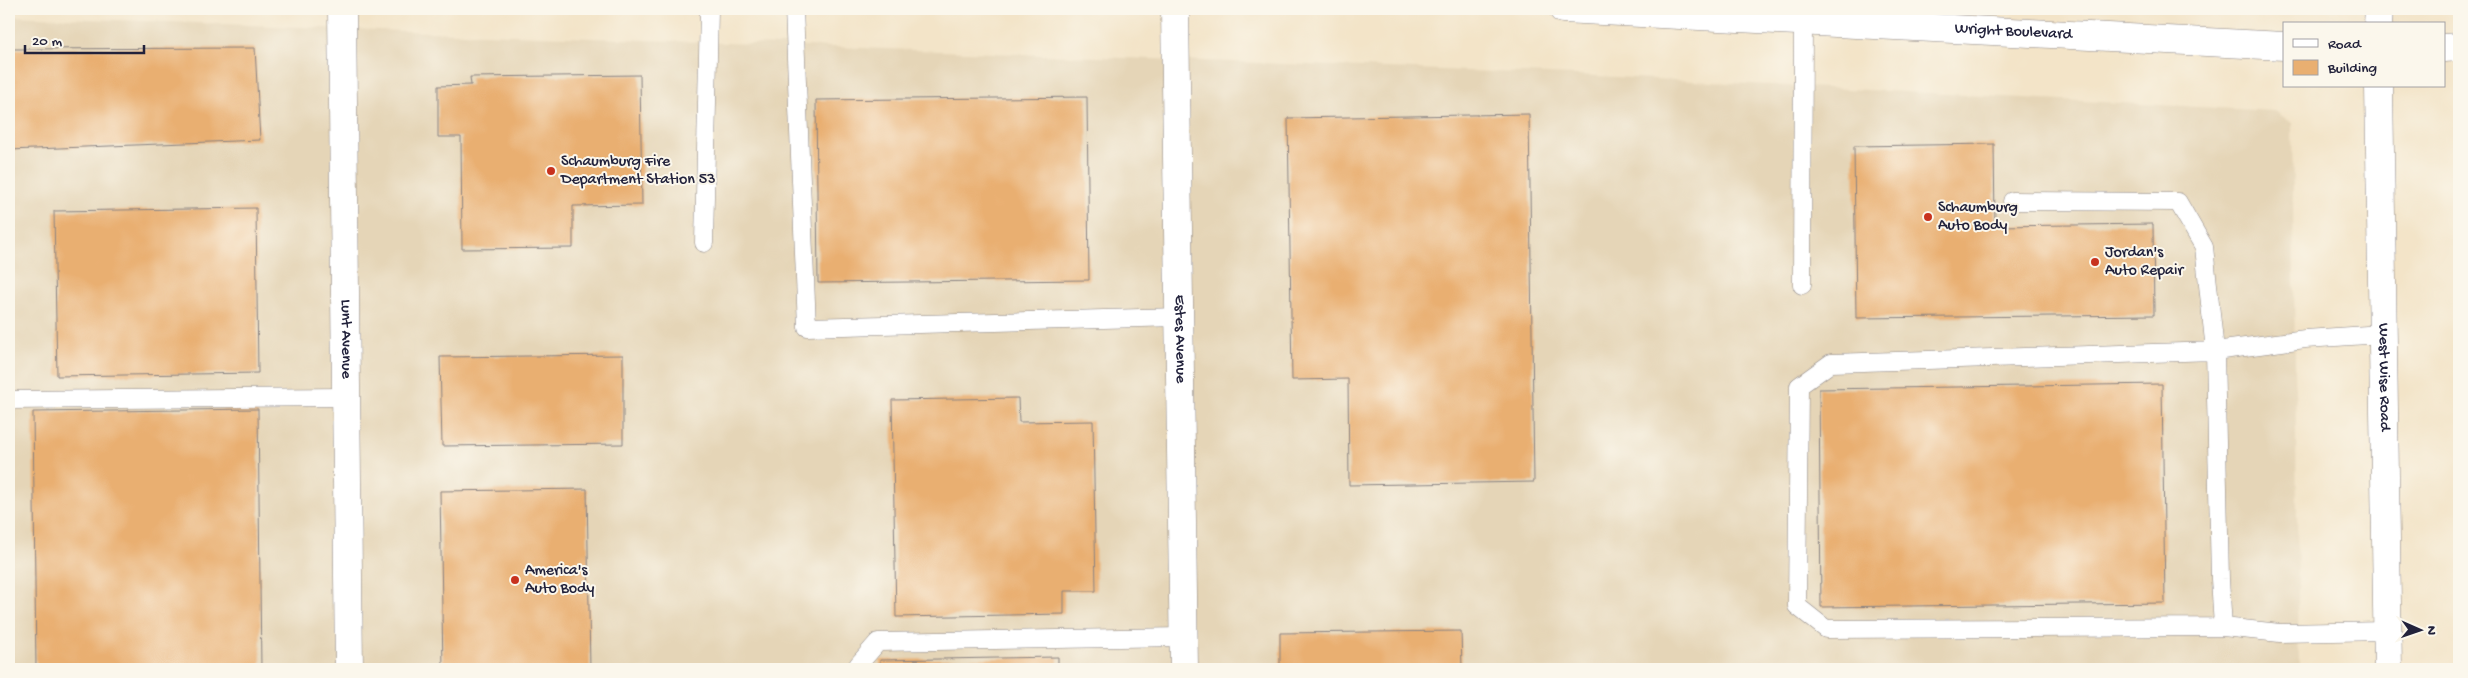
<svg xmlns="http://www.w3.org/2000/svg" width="2468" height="678" font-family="'Gochi Hand',sans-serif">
  <rect width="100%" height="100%" fill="#fbf7ec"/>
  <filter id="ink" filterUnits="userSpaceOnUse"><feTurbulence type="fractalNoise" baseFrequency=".02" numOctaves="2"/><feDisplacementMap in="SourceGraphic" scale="10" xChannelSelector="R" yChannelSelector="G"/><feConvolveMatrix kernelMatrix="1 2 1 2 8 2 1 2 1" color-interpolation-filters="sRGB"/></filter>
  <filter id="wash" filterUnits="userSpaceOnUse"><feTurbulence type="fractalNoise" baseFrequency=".0096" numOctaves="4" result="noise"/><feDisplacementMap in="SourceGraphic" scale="20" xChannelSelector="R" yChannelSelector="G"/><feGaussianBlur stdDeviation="1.12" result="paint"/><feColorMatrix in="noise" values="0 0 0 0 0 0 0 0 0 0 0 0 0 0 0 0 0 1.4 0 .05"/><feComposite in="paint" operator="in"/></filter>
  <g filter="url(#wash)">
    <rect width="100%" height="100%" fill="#f3e4c8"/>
    <path fill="#e5d5b7" d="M 9,16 L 1576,75 L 2275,111 L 2292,123 L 2299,669 L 9,669 Z"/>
    <g id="blocks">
      <path fill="#e9af71" d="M 255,48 L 260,140 L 9,150 L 13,49 Z
        M 640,75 L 642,205 L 573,206 L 573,248 L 462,249 L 461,137 L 438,137 L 438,86 L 471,85 L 470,77 Z
        M 1087,97 L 1089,280 L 818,283 L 816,100 Z
        M 1529,114 L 1534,482 L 1349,485 L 1348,379 L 1292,380 L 1288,118 Z
        M 1994,144 L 1995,226 L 2153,224 L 2154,315 L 1856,318 L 1854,146 Z
        M 256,208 L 258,373 L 57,376 L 54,211 Z
        M 623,355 L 623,444 L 442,446 L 440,357 Z
        M 2162,384 L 2165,603 L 1821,607 L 1819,389 Z
        M 1018,398 L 1019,422 L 1093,421 L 1096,591 L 1064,591 L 1064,614 L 896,617 L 892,400 Z
        M 258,409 L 261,669 L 36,669 L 33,412 Z
        M 587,489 L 590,669 L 443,669 L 440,491 Z
        M 1461,631 L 1462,669 L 1280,669 L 1280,633 Z
        M 1058,657 L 1058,669 L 880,669 L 880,660 Z"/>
    </g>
  </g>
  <g filter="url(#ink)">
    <use href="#blocks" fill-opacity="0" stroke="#8a8382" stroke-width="1"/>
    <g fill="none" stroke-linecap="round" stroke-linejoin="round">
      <g stroke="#8a8382" stroke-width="19">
        <path id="lane" d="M 794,9 L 807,327 L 1179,317
          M 2012,201 L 2178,202 L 2204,247 L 2215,351 L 2305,339 L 2383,334
          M 704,243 L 709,9
          M 1802,285 L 1803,21
          M 9,400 L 346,397
          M 2223,627 L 1826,629 L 1797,606 L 1799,386 L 1831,363 L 2215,351 L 2220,579 L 2223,627 L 2280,633 L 2387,631
          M 858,669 L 858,665 L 878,642 L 1183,637"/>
      </g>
      <g stroke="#8a8382" stroke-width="29">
        <g id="street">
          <path id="s1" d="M 342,9 L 349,669"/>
          <path id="s2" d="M 1175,9 L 1184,669"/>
        </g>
      </g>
      <g stroke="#8a8382" stroke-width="29">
        <g id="secondary">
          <path id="s3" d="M 1563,9 L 2284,46"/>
          <path d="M 2378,24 L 2379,9"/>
          <path d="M 2444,48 L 2459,47"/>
          <path id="s4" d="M 2379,86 L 2388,669"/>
        </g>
      </g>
      <use href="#lane" stroke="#fff" stroke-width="18"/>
      <use href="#street" stroke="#fff" stroke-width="28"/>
      <use href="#secondary" stroke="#fff" stroke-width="28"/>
    </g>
  </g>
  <g fill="#c8321e" stroke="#fbf7ec" stroke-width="2">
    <circle cx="551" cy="171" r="5"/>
    <circle cx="1928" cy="217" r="5"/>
    <circle cx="2095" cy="262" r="5"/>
    <circle cx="515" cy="580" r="5"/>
  </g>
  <g text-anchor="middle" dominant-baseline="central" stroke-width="4" stroke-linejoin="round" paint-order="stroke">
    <g font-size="16" fill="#22223b" stroke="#fbf7ec">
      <text stroke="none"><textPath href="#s3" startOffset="451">Wright Boulevard</textPath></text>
      <text stroke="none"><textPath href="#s1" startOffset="330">Lunt Avenue</textPath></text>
      <text stroke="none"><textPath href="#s2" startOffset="330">Estes Avenue</textPath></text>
      <text stroke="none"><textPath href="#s4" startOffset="291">West Wise Road</textPath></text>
    </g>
    <g font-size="16" fill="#22223b" stroke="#fbf7ec" text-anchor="start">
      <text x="561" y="162">Schaumburg Fire<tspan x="561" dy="18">Department Station 53</tspan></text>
      <text x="1938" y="208">Schaumburg<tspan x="1938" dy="18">Auto Body</tspan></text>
      <text x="2105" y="253">Jordan's<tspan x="2105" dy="18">Auto Repair</tspan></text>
      <text x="525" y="571">America's<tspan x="525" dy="18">Auto Body</tspan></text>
    </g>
  </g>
  <rect width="2468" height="678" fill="none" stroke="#fbf7ec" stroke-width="30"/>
  <rect x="2283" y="22" width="162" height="65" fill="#fbf7ec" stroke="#a4a2a5"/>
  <rect x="2293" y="39" width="25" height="8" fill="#ffffff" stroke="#a4a2a5"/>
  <text x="2328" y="48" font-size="15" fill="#22223b">Road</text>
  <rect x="2293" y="60" width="25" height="15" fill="#e9af71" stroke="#a4a2a5"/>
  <text x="2328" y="72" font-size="15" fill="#22223b">Building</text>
  <g transform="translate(2420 630) rotate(92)" stroke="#fbf7ec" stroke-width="4" paint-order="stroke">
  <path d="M0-4L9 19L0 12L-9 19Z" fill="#22223b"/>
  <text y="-8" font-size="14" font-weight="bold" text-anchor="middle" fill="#22223b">N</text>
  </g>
  <path d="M25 45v8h119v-8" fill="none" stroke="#22223b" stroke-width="2.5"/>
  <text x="32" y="45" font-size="15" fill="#22223b" stroke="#fbf7ec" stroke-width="4" paint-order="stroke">20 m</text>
</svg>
